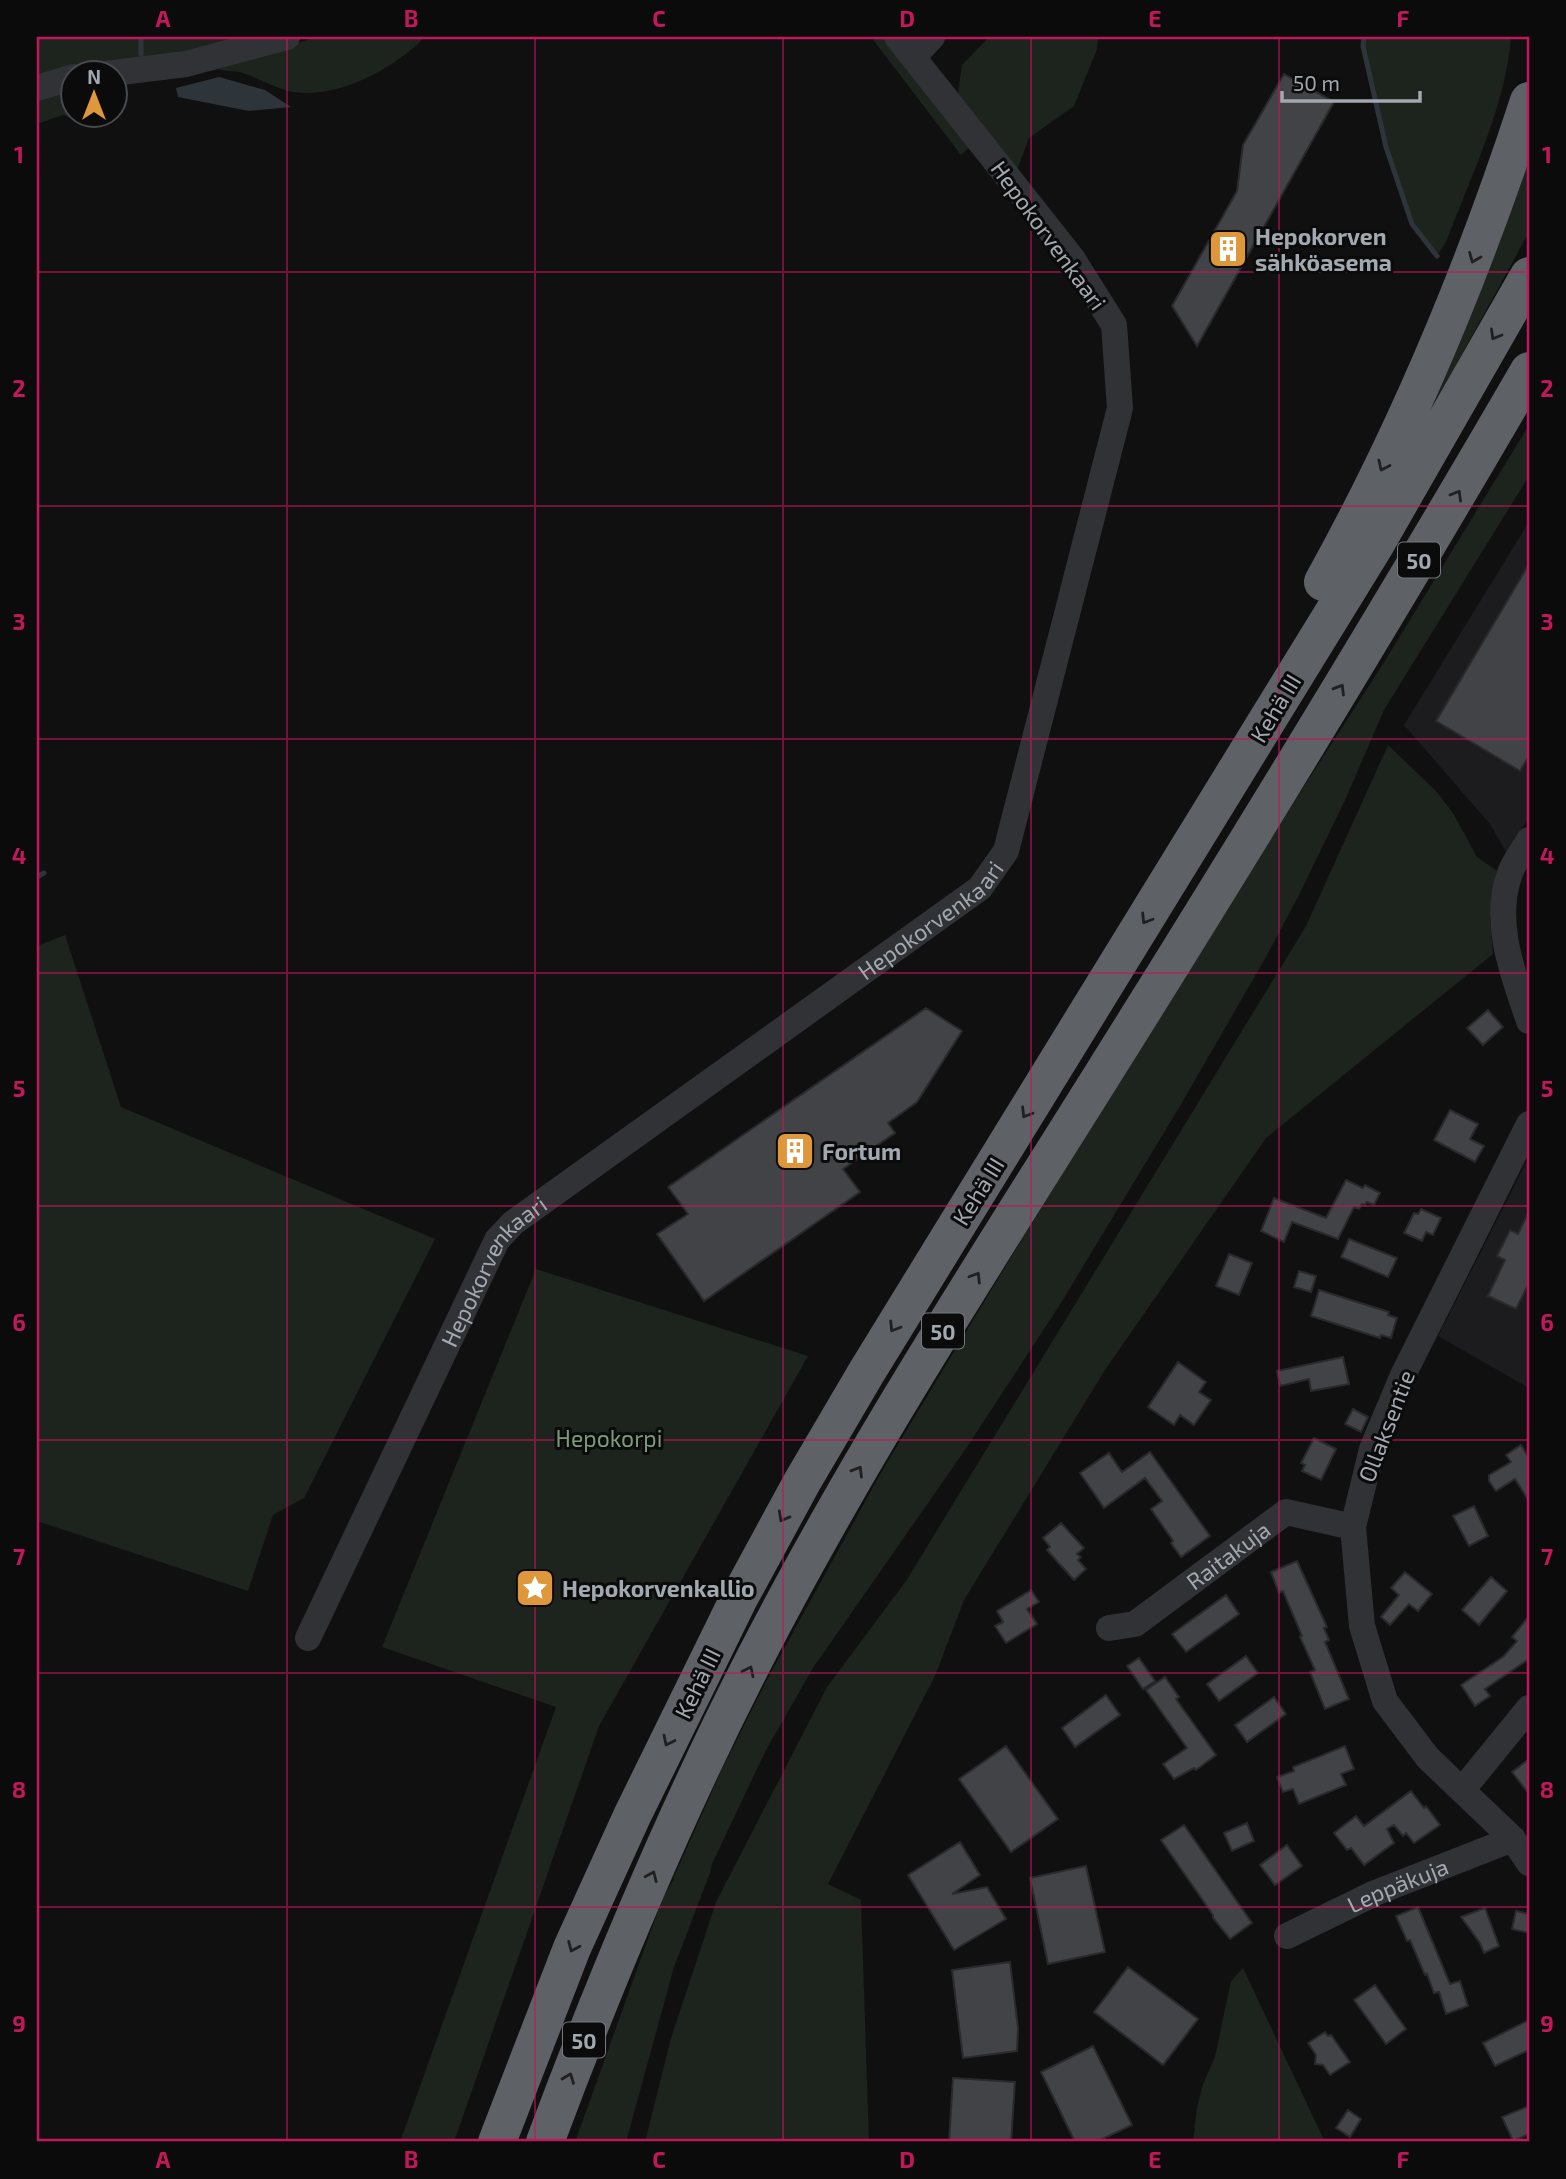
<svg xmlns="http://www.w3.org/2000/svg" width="1566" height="2179" font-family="'Exo 2',sans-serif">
  <rect width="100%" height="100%" fill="#101011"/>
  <path fill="#1c1c1e" d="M 1529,522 L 1529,818 L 1506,852 L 1490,824 L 1404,725 Z
    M 1529,1157 L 1529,1388 L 1438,1336 Z"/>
  <path fill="#1d231d" d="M 37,37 L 268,37 L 100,68 L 37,82 Z
    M 317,37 L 425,37 C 395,68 338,99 294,92 C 276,89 261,79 243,73 C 235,71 225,71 216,69 L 242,59 Z
    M 871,37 L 885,37 L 970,147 L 961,155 Z
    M 989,37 L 1098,37 L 1097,49 L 1074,106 L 1029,138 L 1017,170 L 958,94 L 962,65 Z
    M 1364,37 L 1511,37 C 1506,105 1471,176 1447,240 L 1437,256 L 1412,224 L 1386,147 L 1363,46 Z
    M 73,87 L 74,116 L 85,116 L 76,120 L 63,115 L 37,124 L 37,98 Z
    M 1529,156 L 1529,232 L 1454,369 L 1401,459 Z
    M 1529,425 L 1529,476 L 1384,710 L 1346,798 L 1299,895 L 1266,957 L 1180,1106 L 1061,1303 L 965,1450 L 813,1668 L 766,1750 L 712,1864 L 710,1873 L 674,1967 L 626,2142 L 575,2142 L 663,1897 L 674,1879 L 673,1879 L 722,1769 L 771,1672 L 882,1471 L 1019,1244 L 1243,881 L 1383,664 Z
    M 1388,745 L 1436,791 L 1453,813 L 1477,857 L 1497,871 L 1490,918 L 1493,954 L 1266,1138 L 1105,1370 L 964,1600 L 935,1676 L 828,1884 L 861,1900 L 869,2142 L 645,2142 L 671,2038 L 716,1902 L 827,1687 L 906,1581 L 1306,926 Z
    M 65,935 L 121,1107 L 435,1239 L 304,1498 L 273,1515 L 248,1591 L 37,1521 L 37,946 Z
    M 536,1269 L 808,1356 L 599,1726 L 454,2142 L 400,2142 L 556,1707 L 382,1647 Z
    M 1243,1968 L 1325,2142 L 1193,2142 L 1197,2107 L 1203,2084 L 1215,2057 L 1231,1981 Z"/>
  <path fill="#2d353a" d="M 219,77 L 265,90 L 291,107 L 249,111 L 178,97 L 176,88 Z"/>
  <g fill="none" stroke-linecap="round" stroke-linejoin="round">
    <path stroke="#2d353a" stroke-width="5" d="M 141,37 L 141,54
      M 1364,37 L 1363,46 L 1386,147 L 1412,224 L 1437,256
      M 37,877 L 44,873"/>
  </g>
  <path fill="#414346" stroke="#2a2a2d" stroke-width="2" d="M 1284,74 L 1334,102 L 1197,346 L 1172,306 L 1237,191 L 1243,145 Z
    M 1529,564 L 1529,756 L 1520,771 L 1436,721 Z
    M 926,1008 L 962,1031 L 917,1102 L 888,1123 L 895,1133 L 843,1169 L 860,1192 L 704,1301 L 657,1234 L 688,1214 L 668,1187 Z
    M 1488,1010 L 1503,1027 L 1483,1045 L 1467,1028 Z
    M 1450,1110 L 1478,1124 L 1470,1139 L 1484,1146 L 1475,1162 L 1434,1140 Z
    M 1346,1180 L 1363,1188 L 1365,1185 L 1380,1193 L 1374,1205 L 1367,1202 L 1365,1205 L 1362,1204 L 1359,1209 L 1354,1207 L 1338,1239 L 1292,1222 L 1284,1242 L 1261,1231 L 1274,1198 L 1326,1218 Z
    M 1421,1209 L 1441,1218 L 1433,1235 L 1426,1232 L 1422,1241 L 1404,1233 L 1414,1213 L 1418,1214 Z
    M 1529,1211 L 1529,1283 L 1516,1309 L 1488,1296 L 1505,1260 L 1497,1256 L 1510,1230 L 1518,1234 Z
    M 1349,1239 L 1397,1258 L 1388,1277 L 1341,1257 Z
    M 1229,1254 L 1252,1263 L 1239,1295 L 1216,1286 Z
    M 1299,1271 L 1316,1276 L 1311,1292 L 1294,1287 Z
    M 1319,1290 L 1389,1312 L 1388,1315 L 1397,1318 L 1391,1338 L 1381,1335 L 1380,1338 L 1311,1316 Z
    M 1343,1357 L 1349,1384 L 1311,1391 L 1309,1379 L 1280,1386 L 1277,1371 Z
    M 1178,1362 L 1206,1382 L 1199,1392 L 1211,1400 L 1194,1425 L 1180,1415 L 1174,1425 L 1148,1407 Z
    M 1353,1409 L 1368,1417 L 1361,1432 L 1345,1424 Z
    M 1314,1438 L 1336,1449 L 1321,1480 L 1302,1471 L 1305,1465 L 1301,1463 Z
    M 1521,1445 L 1529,1458 L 1529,1501 L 1515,1479 L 1496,1491 L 1489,1481 L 1489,1475 L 1511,1462 L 1506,1455 Z
    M 1150,1452 L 1210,1536 L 1181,1557 L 1171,1543 L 1173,1541 L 1151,1509 L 1162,1501 L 1145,1478 L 1104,1508 L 1080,1473 L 1109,1453 L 1122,1472 Z
    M 1474,1506 L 1488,1536 L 1469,1546 L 1453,1516 Z
    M 1061,1523 L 1084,1548 L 1077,1554 L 1081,1557 L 1078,1560 L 1086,1569 L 1074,1580 L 1047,1550 L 1050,1547 L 1043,1538 Z
    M 1297,1561 L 1327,1627 L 1324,1628 L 1329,1640 L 1325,1642 L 1349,1699 L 1325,1709 L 1310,1672 L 1315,1670 L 1300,1637 L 1302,1636 L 1283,1591 L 1279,1593 L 1271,1572 Z
    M 1405,1572 L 1432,1594 L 1418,1611 L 1409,1604 L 1390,1625 L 1381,1617 L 1399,1595 L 1391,1588 Z
    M 1491,1577 L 1507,1591 L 1479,1625 L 1462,1610 Z
    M 1031,1590 L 1039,1602 L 1027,1609 L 1037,1624 L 1006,1643 L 995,1626 L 1003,1622 L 997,1611 Z
    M 1226,1595 L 1239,1614 L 1186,1652 L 1172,1634 Z
    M 1529,1616 L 1529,1659 L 1485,1689 L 1490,1696 L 1475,1706 L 1461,1685 L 1504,1656 L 1517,1641 L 1512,1637 Z
    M 1246,1656 L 1258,1673 L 1219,1701 L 1207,1684 Z
    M 1139,1658 L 1155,1681 L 1143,1689 L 1127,1666 Z
    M 1165,1677 L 1179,1697 L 1176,1699 L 1216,1755 L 1196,1770 L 1194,1768 L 1174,1779 L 1163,1764 L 1187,1748 L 1146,1690 Z
    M 1106,1695 L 1120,1715 L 1075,1747 L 1062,1728 Z
    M 1274,1697 L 1286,1714 L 1247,1742 L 1235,1725 Z
    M 1006,1746 L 1058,1819 L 1011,1852 L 959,1779 Z
    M 1345,1746 L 1354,1769 L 1341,1774 L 1346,1785 L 1299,1804 L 1293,1789 L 1283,1792 L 1277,1777 L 1294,1771 L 1293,1767 Z
    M 1529,1759 L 1529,1794 L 1512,1772 Z
    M 1411,1791 L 1424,1808 L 1426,1806 L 1440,1825 L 1414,1843 L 1406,1833 L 1403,1836 L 1394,1825 L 1387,1829 L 1394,1843 L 1364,1865 L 1351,1848 L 1347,1850 L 1334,1833 L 1356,1816 L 1364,1826 Z
    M 1247,1823 L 1254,1841 L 1232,1851 L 1224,1833 Z
    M 1184,1825 L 1252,1923 L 1230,1939 L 1213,1918 L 1213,1915 L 1161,1840 Z
    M 960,1842 L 980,1875 L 952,1894 L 987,1887 L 1006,1919 L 954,1950 L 908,1875 Z
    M 1287,1845 L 1302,1866 L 1275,1885 L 1260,1865 Z
    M 1086,1866 L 1105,1952 L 1048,1964 L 1030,1878 Z
    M 1418,1907 L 1450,1984 L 1460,1981 L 1468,2006 L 1446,2014 L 1439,1992 L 1434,1993 L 1427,1974 L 1425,1975 L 1410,1940 L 1407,1941 L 1396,1916 Z
    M 1485,1908 L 1499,1946 L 1484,1953 L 1480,1943 L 1461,1917 Z
    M 1516,1911 L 1529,1914 L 1529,1933 L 1512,1929 Z
    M 1010,1962 L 1018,2028 L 1017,2051 L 963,2058 L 952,1970 Z
    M 1128,1967 L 1198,2019 L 1163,2065 L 1094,2012 Z
    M 1375,1985 L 1406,2029 L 1386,2044 L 1354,2000 Z
    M 1529,2020 L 1529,2050 L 1495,2066 L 1483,2043 Z
    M 1325,2032 L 1328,2036 L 1331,2035 L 1350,2062 L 1330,2075 L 1323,2065 L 1315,2064 L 1316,2055 L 1308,2043 Z
    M 1093,2046 L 1132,2125 L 1096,2142 L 1075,2142 L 1041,2072 Z
    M 953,2078 L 1015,2082 L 1011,2142 L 949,2142 Z
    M 1529,2106 L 1529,2134 L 1513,2141 L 1502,2117 Z
    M 1348,2110 L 1361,2119 L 1350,2137 L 1336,2128 Z"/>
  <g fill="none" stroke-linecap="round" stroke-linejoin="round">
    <g stroke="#313236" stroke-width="26">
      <path d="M 914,56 L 932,37"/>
      <path d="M 105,74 L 186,64 L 287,37"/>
      <path d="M 37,88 L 74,77"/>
      <path d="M 1529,840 C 1523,850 1514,862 1510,873 C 1492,922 1513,974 1529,1021"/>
      <path d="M 1529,1124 L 1403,1375 L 1372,1449 L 1353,1527 L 1362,1626 L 1385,1701 L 1428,1758 L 1513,1839 L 1529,1863"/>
      <path id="s1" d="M 1109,1628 L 1135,1624 L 1286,1512 L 1353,1527"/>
      <path id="s2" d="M 308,1638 L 497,1240 L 513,1223 L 980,888 L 1006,851 L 1120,408 L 1114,325 L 1072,258 L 897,37"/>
      <path d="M 1463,1789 L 1529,1708"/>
      <path id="s3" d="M 1287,1936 L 1375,1893 L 1513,1839"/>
    </g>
    <path stroke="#5e6166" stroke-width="38" d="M 1323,582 C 1408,429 1475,267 1529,101
      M 497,2142 L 572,1948 L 632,1816 L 739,1598 L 802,1482 L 866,1373 L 1375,545 L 1529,276
      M 545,2142 C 607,1976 675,1813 756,1656 C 859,1456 982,1267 1101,1077 C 1247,844 1391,609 1529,371"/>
  </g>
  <defs><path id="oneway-chevron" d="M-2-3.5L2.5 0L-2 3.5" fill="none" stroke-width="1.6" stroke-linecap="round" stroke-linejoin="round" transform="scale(1.75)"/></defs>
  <g stroke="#202022">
    <use href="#oneway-chevron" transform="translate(1474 258) rotate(112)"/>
    <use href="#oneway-chevron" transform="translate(1495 335) rotate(120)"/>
    <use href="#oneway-chevron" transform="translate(1383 466) rotate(115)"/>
    <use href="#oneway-chevron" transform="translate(1457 495) rotate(-60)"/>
    <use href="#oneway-chevron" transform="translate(1340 689) rotate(-59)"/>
    <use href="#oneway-chevron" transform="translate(1146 919) rotate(122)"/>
    <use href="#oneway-chevron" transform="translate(1026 1113) rotate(122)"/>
    <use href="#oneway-chevron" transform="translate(976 1277) rotate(-58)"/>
    <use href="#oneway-chevron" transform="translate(894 1327) rotate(122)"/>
    <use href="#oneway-chevron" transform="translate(858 1471) rotate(-59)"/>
    <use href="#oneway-chevron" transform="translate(783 1517) rotate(119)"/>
    <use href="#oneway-chevron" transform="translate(749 1671) rotate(-64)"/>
    <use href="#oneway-chevron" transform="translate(668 1741) rotate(116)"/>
    <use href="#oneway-chevron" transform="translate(652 1876) rotate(-66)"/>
    <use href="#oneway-chevron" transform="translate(573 1947) rotate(113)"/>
    <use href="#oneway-chevron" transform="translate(569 2078) rotate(-69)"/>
  </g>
  <path fill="none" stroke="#c2185b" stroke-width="2" stroke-opacity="0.55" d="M 287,37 L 287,2142M 535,37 L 535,2142M 783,37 L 783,2142M 1031,37 L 1031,2142M 1279,37 L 1279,2142M 37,272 L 1529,272M 37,506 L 1529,506M 37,739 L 1529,739M 37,973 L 1529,973M 37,1206 L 1529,1206M 37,1440 L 1529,1440M 37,1673 L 1529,1673M 37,1907 L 1529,1907"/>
  <defs>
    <g id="building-square" transform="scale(2.0125)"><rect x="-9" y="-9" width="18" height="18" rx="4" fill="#de973b" stroke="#0b0b0c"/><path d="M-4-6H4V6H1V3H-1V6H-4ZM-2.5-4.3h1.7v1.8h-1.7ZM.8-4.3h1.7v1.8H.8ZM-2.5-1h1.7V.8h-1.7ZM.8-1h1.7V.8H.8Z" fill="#fff"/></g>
    <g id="sight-square" transform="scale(2.0125)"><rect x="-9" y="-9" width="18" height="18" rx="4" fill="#de973b" stroke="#0b0b0c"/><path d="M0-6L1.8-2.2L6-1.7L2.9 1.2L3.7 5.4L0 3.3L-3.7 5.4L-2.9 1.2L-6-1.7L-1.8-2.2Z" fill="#fff"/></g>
  </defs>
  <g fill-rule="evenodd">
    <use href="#building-square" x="1228" y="249"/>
    <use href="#building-square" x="795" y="1151"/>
    <use href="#sight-square" x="535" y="1588"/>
  </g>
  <g text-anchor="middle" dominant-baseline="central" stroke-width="6" stroke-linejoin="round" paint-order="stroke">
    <g fill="#0b0b0c" stroke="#75797f" stroke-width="2">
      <rect x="1398" y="542.5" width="42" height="35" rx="5"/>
      <rect x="922" y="1313.5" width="42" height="35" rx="5"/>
      <rect x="563" y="2022.5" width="42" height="35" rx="5"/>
    </g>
    <g font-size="21" font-weight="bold" fill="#a2a8b0">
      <text x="1419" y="560">50</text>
      <text x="943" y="1331">50</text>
      <text x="584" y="2040">50</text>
    </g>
    <g font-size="23" fill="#a2a8b0" stroke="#0b0b0c">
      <text transform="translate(1049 235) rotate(54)">Hepokorvenkaari</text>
      <text transform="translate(1275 708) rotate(-59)">Kehä III</text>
      <text stroke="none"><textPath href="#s2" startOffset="980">Hepokorvenkaari</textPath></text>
      <text transform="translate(978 1191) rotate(-58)">Kehä III</text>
      <text stroke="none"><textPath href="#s2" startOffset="413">Hepokorvenkaari</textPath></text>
      <text transform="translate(1386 1426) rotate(-69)">Ollaksentie</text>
      <text stroke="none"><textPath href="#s1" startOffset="142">Raitakuja</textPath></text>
      <text transform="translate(697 1683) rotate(-64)">Kehä III</text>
      <text stroke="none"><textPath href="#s3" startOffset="122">Leppäkuja</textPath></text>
    </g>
    <g font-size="23" font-weight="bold" fill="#a2a8b0" stroke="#0b0b0c" text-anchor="start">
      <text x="1255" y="236">Hepokorven<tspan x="1255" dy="26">sähköasema</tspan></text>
      <text x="822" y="1151">Fortum</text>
      <text x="562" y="1588">Hepokorvenkallio</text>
    </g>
    <g font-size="23" fill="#7c9a7b" stroke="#0b0b0c">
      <text x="609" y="1438">Hepokorpi</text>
    </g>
  </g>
  <rect width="1566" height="2179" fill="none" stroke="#0b0b0c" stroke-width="77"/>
  <g transform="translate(94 94)"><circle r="33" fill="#0b0b0c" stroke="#474a4e" stroke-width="2"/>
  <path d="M0-5L12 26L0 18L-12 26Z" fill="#de973b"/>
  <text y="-10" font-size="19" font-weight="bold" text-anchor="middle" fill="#a2a8b0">N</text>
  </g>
  <path d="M1282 91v10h138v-10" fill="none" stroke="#a2a8b0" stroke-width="3.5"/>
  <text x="1293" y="91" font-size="21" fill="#a2a8b0" stroke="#0b0b0c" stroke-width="5" paint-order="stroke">50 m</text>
  <rect x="38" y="38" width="1490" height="2102" fill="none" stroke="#c2185b" stroke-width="2.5"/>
  <g font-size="23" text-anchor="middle" font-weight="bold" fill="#c2185b">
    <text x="163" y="27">A</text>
    <text x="411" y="27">B</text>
    <text x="659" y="27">C</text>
    <text x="907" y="27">D</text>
    <text x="1155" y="27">E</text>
    <text x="1403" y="27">F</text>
    <text x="19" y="163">1</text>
    <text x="1547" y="163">1</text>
    <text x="19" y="397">2</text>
    <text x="1547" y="397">2</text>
    <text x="19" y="630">3</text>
    <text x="1547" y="630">3</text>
    <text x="19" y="864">4</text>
    <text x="1547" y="864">4</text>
    <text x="19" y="1097">5</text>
    <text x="1547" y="1097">5</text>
    <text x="19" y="1331">6</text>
    <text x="1547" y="1331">6</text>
    <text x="19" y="1565">7</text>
    <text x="1547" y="1565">7</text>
    <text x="19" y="1798">8</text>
    <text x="1547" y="1798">8</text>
    <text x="19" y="2032">9</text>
    <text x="1547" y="2032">9</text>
    <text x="163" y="2168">A</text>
    <text x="411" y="2168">B</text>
    <text x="659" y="2168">C</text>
    <text x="907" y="2168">D</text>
    <text x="1155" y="2168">E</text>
    <text x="1403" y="2168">F</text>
  </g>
</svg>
